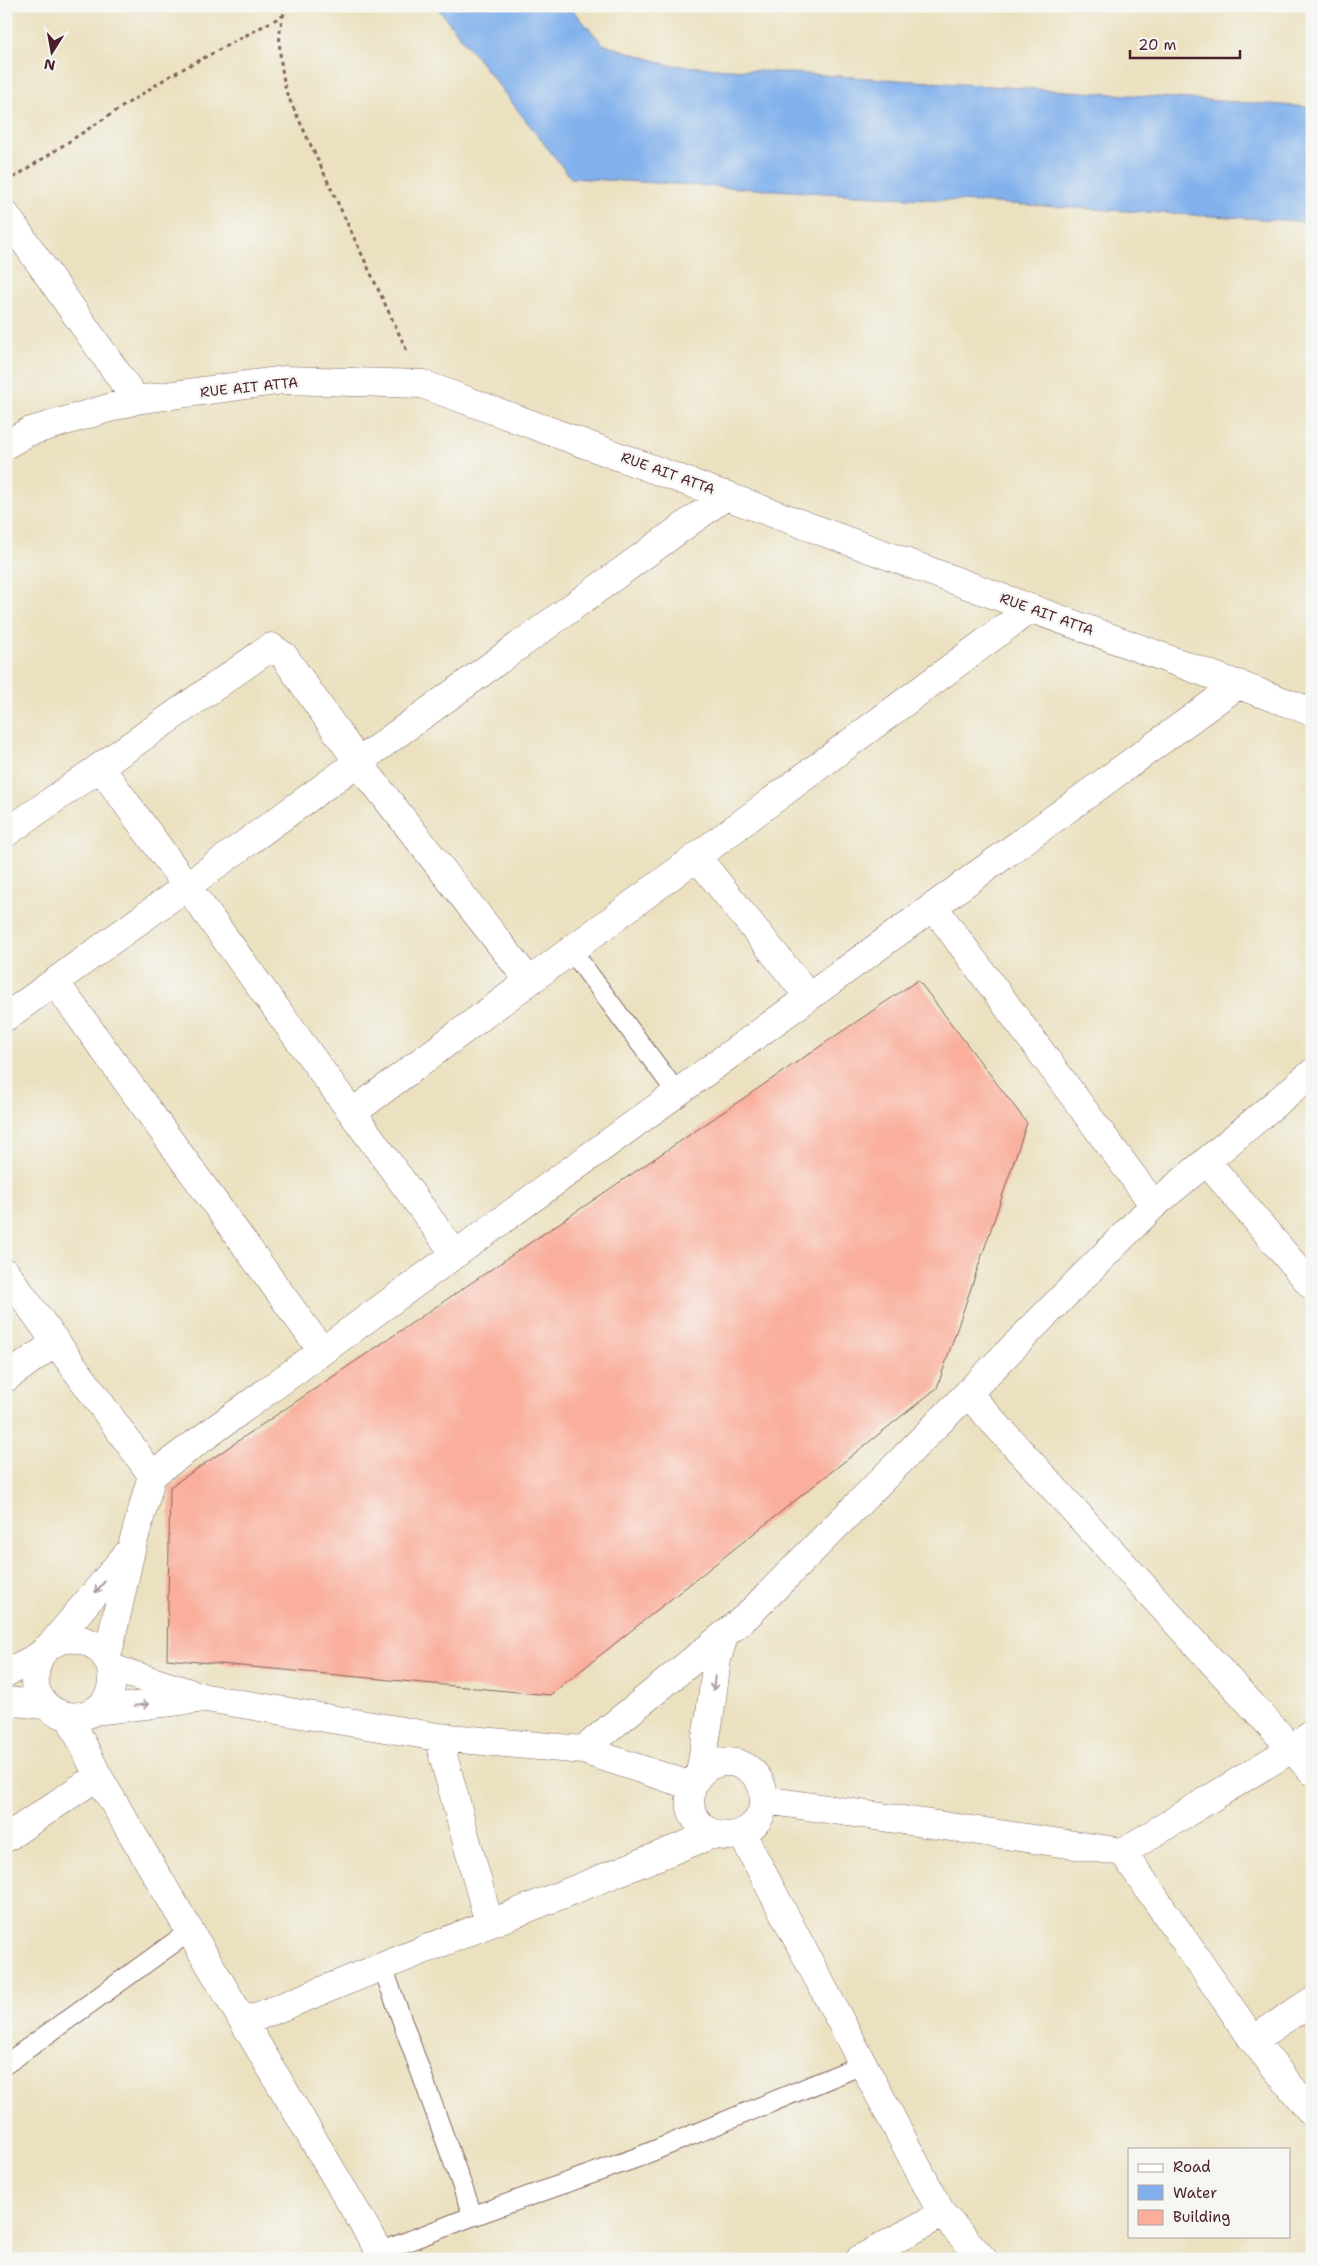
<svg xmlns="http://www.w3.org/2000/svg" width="1318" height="2265" font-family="'Shantell Sans',sans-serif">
  <rect width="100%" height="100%" fill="#f6f6f2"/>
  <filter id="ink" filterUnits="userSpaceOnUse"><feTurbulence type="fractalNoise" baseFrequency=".02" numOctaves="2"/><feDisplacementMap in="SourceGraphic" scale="10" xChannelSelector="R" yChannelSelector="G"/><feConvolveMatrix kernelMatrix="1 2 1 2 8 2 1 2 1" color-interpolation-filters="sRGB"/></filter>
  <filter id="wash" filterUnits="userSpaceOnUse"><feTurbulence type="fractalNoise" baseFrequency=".0096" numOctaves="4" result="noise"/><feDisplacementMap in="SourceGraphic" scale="20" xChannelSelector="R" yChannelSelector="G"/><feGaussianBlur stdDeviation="1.12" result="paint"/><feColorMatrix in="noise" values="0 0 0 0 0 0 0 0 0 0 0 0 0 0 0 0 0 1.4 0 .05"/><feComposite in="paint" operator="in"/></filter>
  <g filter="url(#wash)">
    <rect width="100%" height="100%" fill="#ebe1c0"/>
    <path fill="#81b1ec" stroke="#66688c" d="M 436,6 L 569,6 L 603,44 L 669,65 L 1312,107 L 1312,222 L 571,178 Z"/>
    <g id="blocks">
      <path fill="#faae9b" d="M 918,980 L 1027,1123 L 937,1388 L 550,1695 L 167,1659 L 170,1487 Z"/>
    </g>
  </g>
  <g filter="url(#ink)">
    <use href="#blocks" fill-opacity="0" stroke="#82635f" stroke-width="1"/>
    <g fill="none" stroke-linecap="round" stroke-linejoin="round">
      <g stroke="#82635f" stroke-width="21">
        <path id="lane" d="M 571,950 L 677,1093
          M 383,1968 L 473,2216
          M 6,2064 L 190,1931
          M 380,2252 L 473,2216 L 636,2158 L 864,2064"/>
      </g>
      <g stroke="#82635f" stroke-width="29">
        <path id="street" d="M 6,215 L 136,400
          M 6,445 L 28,432 L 136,400 L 284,380 L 422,384 L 1312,712
          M 100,767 L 455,1254
          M 6,833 L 271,647 L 284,656 L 358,762 L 529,981
          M 697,857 L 809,997
          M 933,906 L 1154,1205
          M 55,982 L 322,1351
          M 6,1017 L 727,495
          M 352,1113 L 1030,609
          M 1207,1162 L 1312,1286
          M 6,1273 L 152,1475
          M 6,1378 L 56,1342
          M 968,1394 L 1312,1771
          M 51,1645 L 128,1553
          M 107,1658 L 131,1550 L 152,1475 L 1239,684
          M 111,1668 L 206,1698 L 438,1737 L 583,1750 L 692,1786
          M 6,1673 C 17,1667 29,1662 40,1655 C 44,1652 47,1647 51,1645 C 69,1633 93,1639 105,1656 C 112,1665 114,1680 110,1692 C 92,1739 12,1714 41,1654
          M 6,1701 L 44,1705
          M 94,1711 L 197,1699
          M 438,1737 L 489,1923
          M 583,1750 L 747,1616 L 1154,1205 L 1312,1073
          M690 1799a37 37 0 1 1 74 0a37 37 0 1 1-74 0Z
          M 700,1773 L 710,1714 L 717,1659 L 724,1636
          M 98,1776 L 384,2259
          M 765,1800 L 1123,1852 L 1293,1748 L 1312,1734
          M 742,1834 L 942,2214 L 983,2259
          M 6,1838 L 98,1776 L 69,1716
          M 1123,1852 L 1253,2040 L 1312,2113
          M 244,2022 L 713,1834
          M 1253,2040 L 1312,2001
          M 860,2259 L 942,2214"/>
      </g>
      <path stroke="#82635f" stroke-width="3" stroke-dasharray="4 4" stroke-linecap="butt" d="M 287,6 C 274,33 281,64 286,92 L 407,351
        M 7,182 L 168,77 L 282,16"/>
      <use href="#lane" stroke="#fff" stroke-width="19"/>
      <use href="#street" stroke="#fff" stroke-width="28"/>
    </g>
    <defs><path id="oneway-shaft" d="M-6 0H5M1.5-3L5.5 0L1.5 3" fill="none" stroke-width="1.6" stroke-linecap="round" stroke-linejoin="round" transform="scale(1.25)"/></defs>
    <g stroke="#ae9aa0">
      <use href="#oneway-shaft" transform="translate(100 1587) rotate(130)"/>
      <use href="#oneway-shaft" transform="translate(714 1683) rotate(97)"/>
      <use href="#oneway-shaft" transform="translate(142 1705) rotate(-6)"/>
    </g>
  </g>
  <g text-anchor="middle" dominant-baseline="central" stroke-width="5" stroke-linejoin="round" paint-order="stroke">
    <g font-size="14" fill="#4a1f2b" stroke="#f6f6f2">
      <text transform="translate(249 387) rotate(-6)">RUE AIT ATTA</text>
      <text transform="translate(668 473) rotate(20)">RUE AIT ATTA</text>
      <text transform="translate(1047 614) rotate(20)">RUE AIT ATTA</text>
    </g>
  </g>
  <rect width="1318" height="2265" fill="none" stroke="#f6f6f2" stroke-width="25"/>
  <rect x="1128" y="2148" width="162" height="90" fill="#f6f6f2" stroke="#b1a0a2"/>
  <rect x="1138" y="2164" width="25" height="8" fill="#ffffff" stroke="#b1a0a2"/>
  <text x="1173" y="2172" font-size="15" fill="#4a1f2b">Road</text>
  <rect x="1138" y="2185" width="25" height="15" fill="#81b1ec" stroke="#b1a0a2"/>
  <text x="1173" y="2198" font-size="15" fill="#4a1f2b">Water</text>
  <rect x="1138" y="2210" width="25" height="15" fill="#faae9b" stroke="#b1a0a2"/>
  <text x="1173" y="2222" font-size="15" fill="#4a1f2b">Building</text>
  <g transform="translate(52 52) rotate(191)" stroke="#f6f6f2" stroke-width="4" paint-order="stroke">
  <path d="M0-4L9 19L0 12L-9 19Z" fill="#4a1f2b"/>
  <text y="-8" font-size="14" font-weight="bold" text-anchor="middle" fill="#4a1f2b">N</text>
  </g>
  <path d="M1130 50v8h110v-8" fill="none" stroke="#4a1f2b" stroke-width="2.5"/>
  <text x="1138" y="50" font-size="15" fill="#4a1f2b" stroke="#f6f6f2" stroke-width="4" paint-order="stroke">20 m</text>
</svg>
